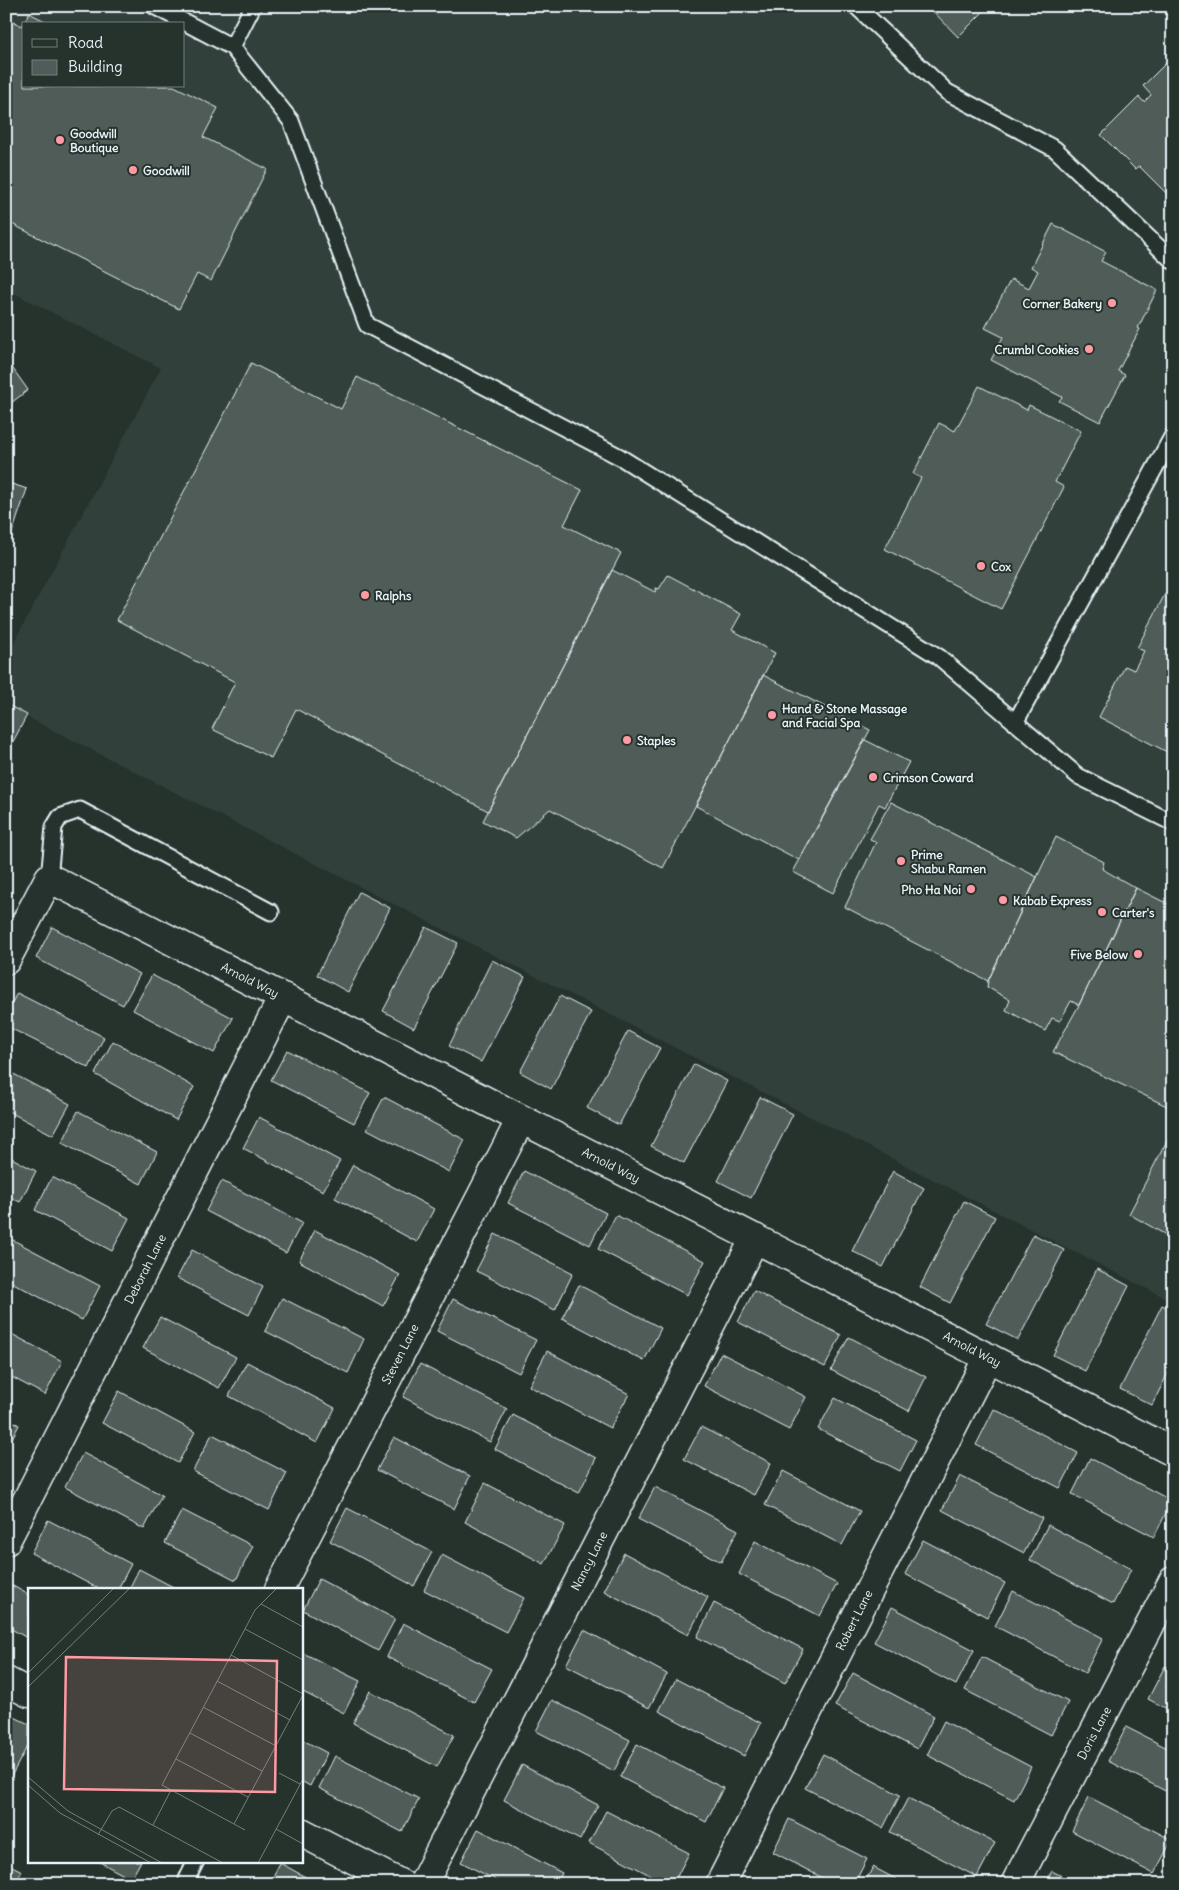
<svg xmlns="http://www.w3.org/2000/svg" width="1179" height="1890" font-family="Delius,sans-serif">
  <rect width="100%" height="100%" fill="#26332d"/>
  <filter id="ink" filterUnits="userSpaceOnUse"><feTurbulence type="fractalNoise" baseFrequency=".02" numOctaves="2"/><feDisplacementMap in="SourceGraphic" scale="10" xChannelSelector="R" yChannelSelector="G"/><feConvolveMatrix kernelMatrix="1 2 1 2 8 2 1 2 1" color-interpolation-filters="sRGB"/></filter>
  <g filter="url(#ink)">
    <path fill="#333f3a" fill-rule="evenodd" d="M 6,6 L 1169,6 L 1173,10 L 1173,1302 L 6,706 L 6,657 L 161,368 L 6,289 ZM 24,24 L 184,24 L 184,86 L 24,86 Z"/>
    <path fill="#505c59" stroke="#e8f1f8" d="M 928,6 L 989,6 L 958,37 Z
      M 29,13 L 51,24 L 24,24 L 24,86 L 174,86 L 218,108 L 203,137 L 267,169 L 211,281 L 197,274 L 179,309 L 6,221 L 6,17 L 22,26 Z
      M 1166,63 L 1173,70 L 1173,208 L 1166,201 L 1170,197 L 1139,166 L 1135,169 L 1101,135 L 1139,97 L 1144,102 L 1151,95 L 1143,86 Z
      M 1053,224 L 1106,252 L 1101,261 L 1157,290 L 1138,328 L 1140,329 L 1118,371 L 1125,375 L 1100,422 L 1059,401 L 1062,397 L 991,360 L 1003,337 L 985,328 L 1011,279 L 1029,288 L 1038,271 L 1031,267 Z
      M 6,359 L 28,390 L 11,403 L 12,404 L 6,409 Z
      M 251,363 L 341,409 L 357,377 L 582,490 L 564,525 L 621,553 L 488,811 L 296,709 L 271,758 L 212,729 L 235,682 L 117,620 Z
      M 979,386 L 1027,410 L 1029,405 L 1081,431 L 1055,482 L 1064,487 L 1001,609 L 885,549 L 921,478 L 913,474 L 939,423 L 955,431 Z
      M 6,482 L 27,489 L 6,551 Z
      M 612,570 L 655,592 L 656,588 L 659,589 L 668,575 L 741,614 L 732,630 L 775,653 L 663,868 L 550,809 L 516,838 L 483,821 Z
      M 1165,594 L 1173,598 L 1173,755 L 1099,717 L 1125,666 L 1134,670 L 1144,651 L 1137,648 Z
      M 763,675 L 870,730 L 799,860 L 696,806 Z
      M 6,704 L 27,715 L 6,755 Z
      M 865,740 L 909,762 L 885,807 L 879,804 L 833,893 L 793,872 Z
      M 891,802 L 1037,877 L 988,981 L 845,907 L 876,842 L 870,839 Z
      M 1056,837 L 1104,862 L 1102,869 L 1136,888 L 1079,1005 L 1071,1001 L 1060,1021 L 1052,1018 L 1045,1031 L 1006,1010 L 1010,1000 L 987,987 L 988,981 Z
      M 1136,888 L 1168,904 L 1173,896 L 1173,1109 L 1053,1052 L 1079,1005 Z
      M 359,892 L 390,908 L 348,992 L 317,975 Z
      M 52,927 L 140,974 L 123,1005 L 36,958 Z
      M 426,927 L 458,943 L 414,1028 L 383,1011 Z
      M 492,960 L 525,977 L 481,1062 L 449,1046 Z
      M 152,975 L 233,1018 L 214,1053 L 133,1010 Z
      M 17,993 L 104,1037 L 89,1068 L 6,1026 L 6,1014 Z
      M 560,996 L 591,1012 L 551,1089 L 520,1072 Z
      M 628,1031 L 660,1048 L 619,1125 L 587,1108 Z
      M 113,1041 L 194,1087 L 176,1120 L 95,1074 Z
      M 287,1050 L 370,1093 L 354,1123 L 271,1080 Z
      M 694,1064 L 727,1081 L 684,1163 L 651,1146 Z
      M 6,1070 L 70,1104 L 53,1135 L 6,1110 Z
      M 384,1097 L 465,1140 L 449,1172 L 367,1129 Z
      M 760,1097 L 793,1114 L 751,1198 L 718,1181 Z
      M 78,1111 L 157,1152 L 141,1184 L 62,1143 Z
      M 259,1117 L 340,1161 L 323,1191 L 243,1148 Z
      M 1173,1129 L 1173,1239 L 1129,1214 Z
      M 6,1155 L 36,1171 L 20,1202 L 6,1195 Z
      M 353,1165 L 434,1209 L 417,1242 L 335,1198 Z
      M 524,1171 L 606,1213 L 590,1245 L 508,1203 Z
      M 893,1171 L 924,1188 L 883,1267 L 852,1251 Z
      M 52,1177 L 129,1218 L 112,1251 L 35,1210 Z
      M 222,1181 L 302,1223 L 286,1253 L 206,1211 Z
      M 964,1201 L 995,1217 L 950,1303 L 920,1287 Z
      M 616,1215 L 705,1261 L 687,1295 L 598,1249 Z
      M 315,1230 L 400,1275 L 383,1306 L 299,1261 Z
      M 495,1234 L 573,1273 L 555,1310 L 476,1271 Z
      M 1033,1234 L 1064,1250 L 1018,1340 L 986,1324 Z
      M 13,1240 L 100,1286 L 82,1320 L 6,1279 L 6,1252 Z
      M 192,1250 L 263,1287 L 249,1315 L 177,1278 Z
      M 1097,1269 L 1129,1286 L 1085,1371 L 1053,1355 Z
      M 579,1285 L 661,1328 L 644,1361 L 562,1318 Z
      M 754,1291 L 841,1335 L 825,1367 L 738,1322 Z
      M 282,1298 L 364,1339 L 348,1373 L 265,1331 Z
      M 453,1299 L 536,1340 L 519,1373 L 437,1331 Z
      M 1162,1305 L 1173,1311 L 1173,1363 L 1152,1405 L 1120,1389 Z
      M 160,1317 L 236,1357 L 219,1388 L 143,1348 Z
      M 6,1331 L 62,1361 L 45,1395 L 6,1374 Z
      M 849,1337 L 926,1377 L 909,1411 L 831,1370 Z
      M 547,1351 L 629,1394 L 610,1428 L 529,1386 Z
      M 721,1353 L 806,1397 L 789,1430 L 704,1386 Z
      M 247,1362 L 335,1408 L 317,1443 L 229,1396 Z
      M 420,1364 L 507,1409 L 490,1442 L 403,1397 Z
      M 119,1391 L 195,1432 L 178,1463 L 102,1423 Z
      M 835,1398 L 916,1440 L 900,1471 L 818,1429 Z
      M 994,1409 L 1078,1453 L 1060,1488 L 976,1445 Z
      M 513,1415 L 596,1458 L 579,1493 L 495,1449 Z
      M 6,1418 L 19,1425 L 6,1450 Z
      M 701,1427 L 771,1463 L 754,1495 L 684,1459 Z
      M 212,1434 L 287,1473 L 269,1510 L 193,1471 Z
      M 394,1437 L 470,1476 L 454,1509 L 377,1470 Z
      M 83,1453 L 162,1495 L 144,1529 L 65,1487 Z
      M 1090,1458 L 1172,1501 L 1154,1537 L 1072,1494 Z
      M 783,1471 L 860,1511 L 842,1545 L 765,1505 Z
      M 960,1476 L 1042,1518 L 1024,1553 L 942,1510 Z
      M 485,1483 L 565,1525 L 544,1564 L 465,1522 Z
      M 655,1487 L 738,1530 L 721,1562 L 638,1519 Z
      M 347,1508 L 432,1552 L 414,1586 L 330,1541 Z
      M 182,1510 L 253,1546 L 236,1580 L 165,1543 Z
      M 48,1520 L 131,1564 L 118,1589 L 99,1589 L 31,1553 Z
      M 1048,1525 L 1131,1569 L 1113,1604 L 1030,1560 Z
      M 923,1540 L 1005,1583 L 987,1617 L 905,1574 Z
      M 755,1541 L 837,1584 L 820,1616 L 739,1574 Z
      M 624,1553 L 708,1597 L 688,1635 L 604,1591 Z
      M 442,1555 L 524,1598 L 506,1632 L 424,1590 Z
      M 139,1569 L 177,1589 L 129,1589 Z
      M 319,1579 L 395,1619 L 378,1651 L 303,1610 Z
      M 11,1585 L 29,1595 L 29,1639 L 6,1626 L 6,1594 Z
      M 1013,1591 L 1103,1638 L 1085,1673 L 995,1626 Z
      M 714,1603 L 803,1649 L 785,1683 L 697,1637 Z
      M 892,1607 L 974,1650 L 956,1685 L 874,1642 Z
      M 403,1623 L 492,1669 L 474,1702 L 387,1657 Z
      M 584,1630 L 667,1674 L 649,1708 L 566,1665 Z
      M 301,1652 L 360,1681 L 344,1713 L 301,1691 Z
      M 982,1657 L 1068,1702 L 1051,1735 L 965,1690 Z
      M 1165,1666 L 1173,1670 L 1173,1712 L 1148,1699 Z
      M 853,1673 L 934,1716 L 917,1749 L 835,1706 Z
      M 676,1679 L 761,1723 L 744,1756 L 659,1711 Z
      M 370,1691 L 454,1735 L 437,1767 L 353,1723 Z
      M 552,1700 L 630,1740 L 614,1771 L 536,1731 Z
      M 6,1713 L 29,1724 L 29,1743 L 6,1786 Z
      M 944,1721 L 1031,1767 L 1014,1800 L 927,1755 Z
      M 1126,1727 L 1173,1751 L 1173,1795 L 1108,1761 Z
      M 301,1739 L 327,1753 L 310,1786 L 301,1781 Z
      M 637,1744 L 723,1788 L 706,1822 L 620,1777 Z
      M 823,1754 L 900,1795 L 883,1828 L 805,1788 Z
      M 335,1756 L 419,1799 L 402,1832 L 319,1788 Z
      M 522,1765 L 598,1805 L 580,1840 L 504,1800 Z
      M 1089,1797 L 1172,1840 L 1154,1874 L 1072,1831 Z
      M 908,1798 L 995,1843 L 977,1877 L 890,1832 Z
      M 606,1811 L 689,1853 L 673,1884 L 667,1884 L 589,1843 Z
      M 789,1819 L 867,1859 L 854,1884 L 834,1884 L 773,1852 Z
      M 478,1829 L 562,1873 L 557,1884 L 503,1884 L 461,1862 Z
      M 98,1861 L 141,1861 L 131,1879 Z
      M 6,1863 L 22,1871 L 15,1884 L 6,1884 Z
      M 280,1863 L 311,1880 L 309,1884 L 269,1884 Z
      M 873,1867 L 905,1884 L 864,1884 Z
      M 1052,1871 L 1077,1884 L 1045,1884 Z"/>
    <g fill="none" stroke-linecap="round" stroke-linejoin="round">
      <g stroke="#e8f1f8" stroke-width="19">
        <path id="lane" d="M 154,6 L 232,47 L 291,121 L 367,325 L 620,457 L 939,657 L 1078,776 L 1173,823
          M 856,6 L 947,92 L 1055,149 L 1173,261
          M 232,47 L 253,6
          M 1015,723 L 1173,435
          M 49,878 L 54,827 L 60,817 L 80,810 L 271,912
          M 187,1879 L 196,1861"/>
      </g>
      <g stroke="#e8f1f8" stroke-width="31">
        <path id="street" d="M 6,960 L 49,878 L 1173,1452
          M 6,1541 L 283,997
          M 279,1589 L 521,1119
          M 6,1681 L 29,1693
          M 301,1832 L 401,1884
          M 423,1884 L 755,1238
          M 720,1884 L 988,1357
          M 1015,1884 L 1173,1581"/>
      </g>
      <use href="#lane" stroke="#26332d" stroke-width="15"/>
      <use href="#street" stroke="#26332d" stroke-width="28"/>
    </g>
  </g>
  <g fill="#ff9aa2" stroke="#26332d" stroke-width="2">
    <circle cx="60" cy="140" r="5"/>
    <circle cx="133" cy="170" r="5"/>
    <circle cx="1112" cy="303" r="5"/>
    <circle cx="1089" cy="349" r="5"/>
    <circle cx="981" cy="566" r="5"/>
    <circle cx="365" cy="595" r="5"/>
    <circle cx="772" cy="715" r="5"/>
    <circle cx="627" cy="740" r="5"/>
    <circle cx="873" cy="777" r="5"/>
    <circle cx="901" cy="861" r="5"/>
    <circle cx="971" cy="889" r="5"/>
    <circle cx="1003" cy="900" r="5"/>
    <circle cx="1102" cy="912" r="5"/>
    <circle cx="1138" cy="954" r="5"/>
  </g>
  <g text-anchor="middle" dominant-baseline="central" stroke-width="4" stroke-linejoin="round" paint-order="stroke">
    <g font-size="12" font-weight="bold" fill="#e8f1f8" stroke="#26332d" text-anchor="start">
      <text x="70" y="133">Goodwill<tspan x="70" dy="14">Boutique</tspan></text>
      <text x="143" y="170">Goodwill</text>
      <text x="1102" y="303" text-anchor="end">Corner Bakery</text>
      <text x="1079" y="349" text-anchor="end">Crumbl Cookies</text>
      <text x="991" y="566">Cox</text>
      <text x="375" y="595">Ralphs</text>
      <text x="782" y="708">Hand &amp; Stone Massage<tspan x="782" dy="14">and Facial Spa</tspan></text>
      <text x="637" y="740">Staples</text>
      <text x="883" y="777">Crimson Coward</text>
      <text x="911" y="854">Prime<tspan x="911" dy="14">Shabu Ramen</tspan></text>
      <text x="961" y="889" text-anchor="end">Pho Ha Noi</text>
      <text x="1013" y="900">Kabab Express</text>
      <text x="1112" y="912">Carter's</text>
      <text x="1128" y="954" text-anchor="end">Five Below</text>
    </g>
    <g font-size="12" fill="#e8f1f8" stroke="#26332d">
      <text transform="translate(250 980) rotate(27)">Arnold Way</text>
      <text transform="translate(611 1165) rotate(27)">Arnold Way</text>
      <text transform="translate(145 1269) rotate(-63)">Deborah Lane</text>
      <text transform="translate(972 1349) rotate(27)">Arnold Way</text>
      <text transform="translate(400 1354) rotate(-63)">Steven Lane</text>
      <text transform="translate(589 1561) rotate(-63)">Nancy Lane</text>
      <text transform="translate(854 1620) rotate(-63)">Robert Lane</text>
      <text transform="translate(1094 1733) rotate(-62)">Doris Lane</text>
    </g>
  </g>
  <g transform="translate(28 1588)">
    <rect width="275" height="275" fill="#26332d"/>
    <path fill="none" stroke="#747f7e" stroke-width="1" d="M 233,16 L 275,39M 217,41 L 275,72M 203,67 L 275,106M 0,85 L 86,0M 189,93 L 262,132M 0,99 L 102,0M 175,119 L 248,158M 162,145 L 234,183M 148,171 L 220,209M 251,185 L 272,196M 0,189 L 40,223 L 134,275M 0,197 L 32,225 L 123,275M 206,236 L 275,107M 125,237 L 143,202M 248,241 L 275,256M 217,242 L 134,197 L 227,22 L 249,0M 70,247 L 84,223 L 91,219 L 195,275M 230,275 L 275,191"/>
    <path fill="#ff9aa2" fill-opacity="0.15" stroke="#ff9aa2" stroke-width="2.5" d="M 38,69 L 249,73 L 247,204 L 36,201 Z"/>
    <rect width="275" height="275" fill="none" stroke="#e8f1f8" stroke-width="2.5"/>
  </g>
  <rect width="1179" height="1890" fill="none" stroke="#26332d" stroke-width="25"/>
  <rect x="12" y="12" width="1154" height="1865" fill="none" stroke="#e8f1f8" stroke-width="2" filter="url(#ink)"/>
  <rect x="22" y="22" width="162" height="65" fill="#26332d" stroke="#747f7e"/>
  <rect x="32" y="39" width="25" height="8" fill="#26332d" stroke="#747f7e"/>
  <text x="68" y="48" font-size="15" fill="#e8f1f8">Road</text>
  <rect x="32" y="60" width="25" height="15" fill="#505c59" stroke="#747f7e"/>
  <text x="68" y="72" font-size="15" fill="#e8f1f8">Building</text>
</svg>
